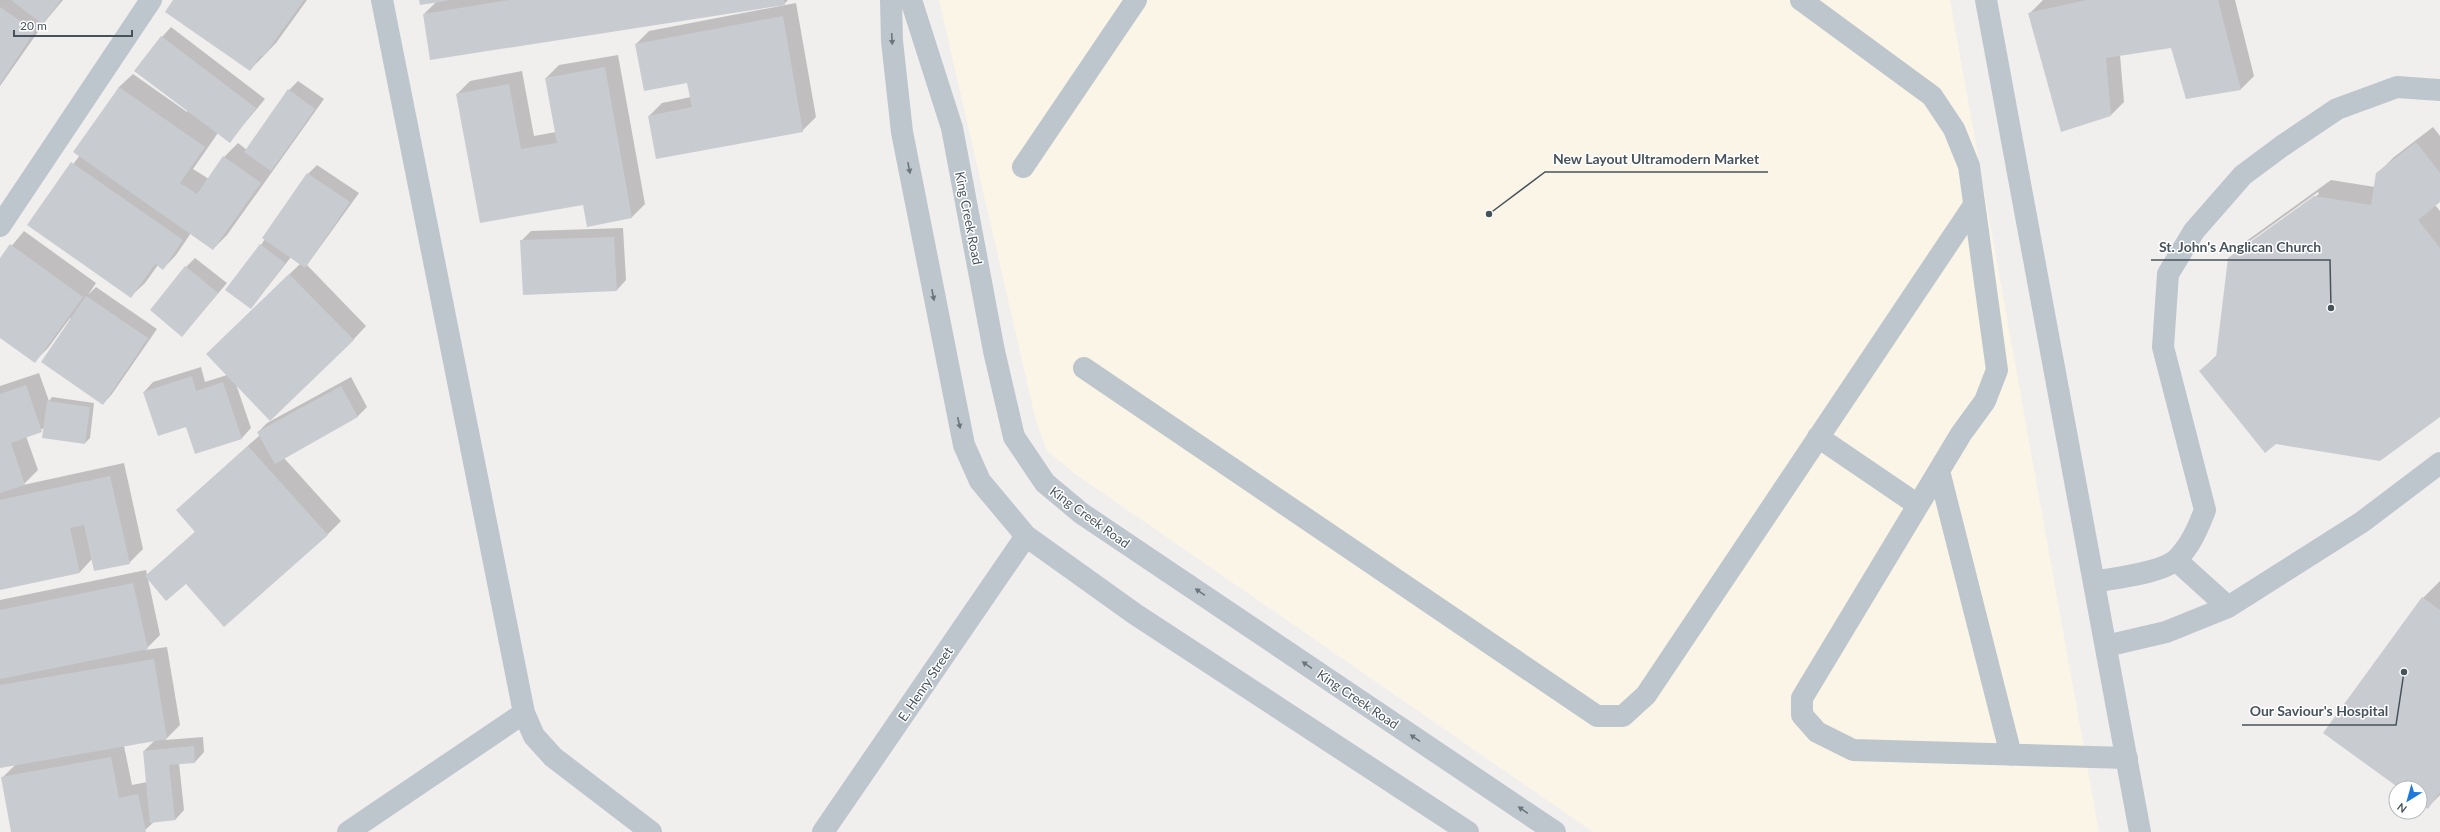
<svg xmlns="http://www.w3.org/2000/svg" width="2440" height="832" font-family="Lato,sans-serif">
  <rect width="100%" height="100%" fill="#f1eeee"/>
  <path fill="#fbf5e7" d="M 939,0 L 1950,0 L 2099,832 L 1593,832 L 1074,473 L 1047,451 L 1036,421 Z"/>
  <path fill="#0003" fill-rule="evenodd" d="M 0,0 L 63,0 L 47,19 L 0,86 Z
    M 174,0 L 307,0 L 276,43 L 250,70 Z
    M 420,0 L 788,0 L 783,5 L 424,14 L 436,2 Z
    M 2043,0 L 2235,0 L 2254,76 L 2241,89 L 2171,47 L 2120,55 L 2124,102 L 2111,115 L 2029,14 Z
    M 796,3 L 816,117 L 802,131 L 649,116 L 662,103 L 691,97 L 688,82 L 636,44 L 649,31 Z
    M 171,27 L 265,99 L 229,142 L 218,133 L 193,169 L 209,179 L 224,157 L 238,143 L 247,150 L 289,90 L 298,81 L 324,99 L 227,235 L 213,249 L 191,233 L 176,255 L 163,269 L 158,265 L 145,283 L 131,296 L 28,225 L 80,155 L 119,87 L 133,74 L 187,112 L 188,110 L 162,37 Z
    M 618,55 L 645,204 L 632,217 L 583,204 L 457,94 L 470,81 L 522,71 L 534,136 L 556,132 L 546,78 L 559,65 Z
    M 2433,127 L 2440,136 L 2440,201 L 2435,205 L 2440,211 L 2440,415 L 2200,371 L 2218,354 L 2229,259 L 2245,242 L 2331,180 L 2375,187 L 2377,174 L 2394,157 ZM 2318,192 L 2319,194 L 2243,248 L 2243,246 Z
    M 317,165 L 359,193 L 307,265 L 366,326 L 353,340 L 236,384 L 251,428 L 242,438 L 186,426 L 144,392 L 153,382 L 201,367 L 205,382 L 227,375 L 220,341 L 300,264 L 291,257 L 251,308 L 261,245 L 308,174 Z
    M 623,228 L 626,280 L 617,290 L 521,241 L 531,231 Z
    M 24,231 L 96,283 L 88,295 L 96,287 L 157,329 L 112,394 L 103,404 L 70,318 L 48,348 L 35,361 L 0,337 L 0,260 Z
    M 195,258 L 227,283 L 182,336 L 186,267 Z
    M 39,373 L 49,401 L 52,397 L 94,403 L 90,438 L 85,443 L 44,428 L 26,436 L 38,470 L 23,485 L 124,463 L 143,549 L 129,563 L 92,559 L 80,572 L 0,589 L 0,386 Z
    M 351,377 L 367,407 L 358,416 L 284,458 L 341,521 L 328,534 L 224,625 L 186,582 L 148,579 L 160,635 L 145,650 L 167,647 L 180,725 L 165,740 L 203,737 L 204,752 L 195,762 L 179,763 L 184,810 L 175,820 L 155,821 L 143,832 L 12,832 L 2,778 L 16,764 L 0,767 L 0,600 L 146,570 L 147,575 L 196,531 L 177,510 L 191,497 L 260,435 L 258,432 L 267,423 ZM 155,740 L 144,751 L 147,782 L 132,785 L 124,746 Z
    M 2440,581 L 2440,795 L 2428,807 L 2420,802 L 2420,788 L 2401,788 L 2423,598 Z"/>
  <path fill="#c8ccd1" d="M 11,0 L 61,0 L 42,24 Z
    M 173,0 L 304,0 L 263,57 L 261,55 L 250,71 L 165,12 Z
    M 419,0 L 447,0 L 447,1 L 420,5 Z
    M 509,0 L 784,0 L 785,5 L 430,60 L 423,14 Z
    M 2087,0 L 2218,0 L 2241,90 L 2186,99 L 2171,48 L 2106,58 L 2111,116 L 2061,132 L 2028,13 Z
    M 0,7 L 35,31 L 0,84 Z
    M 783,16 L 803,132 L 656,159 L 648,116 L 692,107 L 687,83 L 644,91 L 635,44 Z
    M 161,36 L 256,108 L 230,143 L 134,71 Z
    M 605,67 L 632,218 L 587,227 L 583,205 L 480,223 L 456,94 L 509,84 L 521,149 L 557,143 L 545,78 Z
    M 119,87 L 205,147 L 180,183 L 197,194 L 223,156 L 261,183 L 213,250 L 73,152 Z
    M 288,89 L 315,109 L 271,171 L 244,152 Z
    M 2416,142 L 2440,173 L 2440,202 L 2418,220 L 2440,248 L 2440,417 L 2380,461 L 2276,444 L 2265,453 L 2199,371 L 2216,357 L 2228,258 L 2314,196 L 2371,205 L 2376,173 Z
    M 71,162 L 183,240 L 163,270 L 155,264 L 131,298 L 27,225 Z
    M 307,173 L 350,202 L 305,268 L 262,238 Z
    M 614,237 L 617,291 L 523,295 L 520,240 Z
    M 10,244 L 83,297 L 35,363 L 0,338 L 0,258 Z
    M 260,244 L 285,263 L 251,309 L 225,290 Z
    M 185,266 L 218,293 L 182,337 L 150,310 Z
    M 289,274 L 354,340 L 270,421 L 206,354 Z
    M 86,296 L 148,338 L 103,405 L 41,362 Z
    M 192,376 L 196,391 L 223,382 L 242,439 L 195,454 L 186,427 L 158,436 L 143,392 Z
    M 26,385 L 42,432 L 11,443 L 25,485 L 0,493 L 0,394 Z
    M 341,386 L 358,417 L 275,464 L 257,432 Z
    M 47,401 L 90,407 L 85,444 L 42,438 Z
    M 248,446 L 328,535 L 224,627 L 186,584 L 166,601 L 145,576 L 195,532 L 176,510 Z
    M 110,476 L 130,564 L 94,571 L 84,525 L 70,528 L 80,573 L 0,590 L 0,500 Z
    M 133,583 L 148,649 L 0,679 L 0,610 Z
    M 2422,597 L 2440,610 L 2440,792 L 2428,809 L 2420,803 L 2420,788 L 2399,788 L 2323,733 Z
    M 154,659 L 167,739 L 0,768 L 0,685 Z
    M 194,746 L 195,763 L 169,765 L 175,820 L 150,823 L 143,751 Z
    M 111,757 L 119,798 L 138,794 L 146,832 L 11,832 L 1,777 Z"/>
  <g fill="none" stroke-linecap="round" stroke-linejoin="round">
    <path stroke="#bdc6cd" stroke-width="22" d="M 1801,0 L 1932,96 L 1954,129 L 1969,166 L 1997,370 L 1985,401 L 1961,434 L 1802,698 L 1802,715 L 1817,732 L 1853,750 L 2127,758
      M 1023,167 L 1136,0
      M 1084,368 L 1597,716 L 1623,716 L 1646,695 L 1974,205
      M 1818,437 L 1918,505
      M 1939,471 L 2011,755
      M 2176,560 L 2228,607
      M 2094,582 C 2114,578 2163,573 2177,559 C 2191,545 2198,528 2205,510 L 2163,347 L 2168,274 L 2194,231 L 2243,175 L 2282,146 L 2337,109 L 2397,87 L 2440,90
      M 2106,646 L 2166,632 L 2228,607 L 2362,522 L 2440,463"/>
    <path stroke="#bdc6cd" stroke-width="22" d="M 382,0 L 524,713 L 534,736 L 553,757 L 651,832
      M 1986,0 L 2140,832
      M 0,226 L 151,0
      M 348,832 L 524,713
      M 823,832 L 1026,536"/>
    <path stroke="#bdc6cd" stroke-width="22" d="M 891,0 L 892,41 L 902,132 L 964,445 L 980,481 L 1026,536 L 1135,614 L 1468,832
      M 911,0 L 952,128 L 994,351 L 1014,437 L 1045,483 L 1081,513 L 1555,832"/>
  </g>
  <defs><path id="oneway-solid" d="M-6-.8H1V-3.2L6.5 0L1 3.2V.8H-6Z"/></defs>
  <g fill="#6a767d">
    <use href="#oneway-solid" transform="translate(892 39) rotate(87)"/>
    <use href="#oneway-solid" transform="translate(909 168) rotate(79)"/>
    <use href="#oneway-solid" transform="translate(933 295) rotate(79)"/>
    <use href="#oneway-solid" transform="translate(959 423) rotate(77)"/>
    <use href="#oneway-solid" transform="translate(1200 592) rotate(-146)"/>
    <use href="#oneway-solid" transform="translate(1307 665) rotate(-146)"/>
    <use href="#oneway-solid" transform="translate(1415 738) rotate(-146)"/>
    <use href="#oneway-solid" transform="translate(1523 810) rotate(-146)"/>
  </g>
  <g text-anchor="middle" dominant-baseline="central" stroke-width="3" stroke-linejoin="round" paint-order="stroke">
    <g font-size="13" fill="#47535b" stroke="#fff">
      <text transform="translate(969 218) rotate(79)">King Creek Road</text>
      <text transform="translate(1090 517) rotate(36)">King Creek Road</text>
      <text transform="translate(925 684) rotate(-56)">E. Henry Street</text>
      <text transform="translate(1358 699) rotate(34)">King Creek Road</text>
    </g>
  </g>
  <path fill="none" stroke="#47535b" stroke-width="1.5" d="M1489 214L1545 172H1768M2331 308L2330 260H2151M2404 672L2396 725H2242"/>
  <g fill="#47535b" stroke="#fff" stroke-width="1.5">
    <circle cx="1489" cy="214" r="4"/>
    <circle cx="2331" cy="308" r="4"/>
    <circle cx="2404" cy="672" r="4"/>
  </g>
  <g font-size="14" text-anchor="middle" font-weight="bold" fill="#47535b" stroke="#fff" stroke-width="3" stroke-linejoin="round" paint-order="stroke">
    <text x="1656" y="164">New Layout Ultramodern Market</text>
    <text x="2240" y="252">St. John's Anglican Church</text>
    <text x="2319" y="716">Our Saviour's Hospital</text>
  </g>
  <g transform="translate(2408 800) rotate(217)"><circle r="19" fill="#ffffff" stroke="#b5babd"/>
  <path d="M0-3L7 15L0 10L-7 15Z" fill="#1d7adc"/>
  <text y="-6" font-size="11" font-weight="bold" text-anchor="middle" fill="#47535b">N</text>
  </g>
  <path d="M14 30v6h118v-6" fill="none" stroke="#47535b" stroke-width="2"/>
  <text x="20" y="30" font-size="12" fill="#47535b" stroke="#ffffff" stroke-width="3" paint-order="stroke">20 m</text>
</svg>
